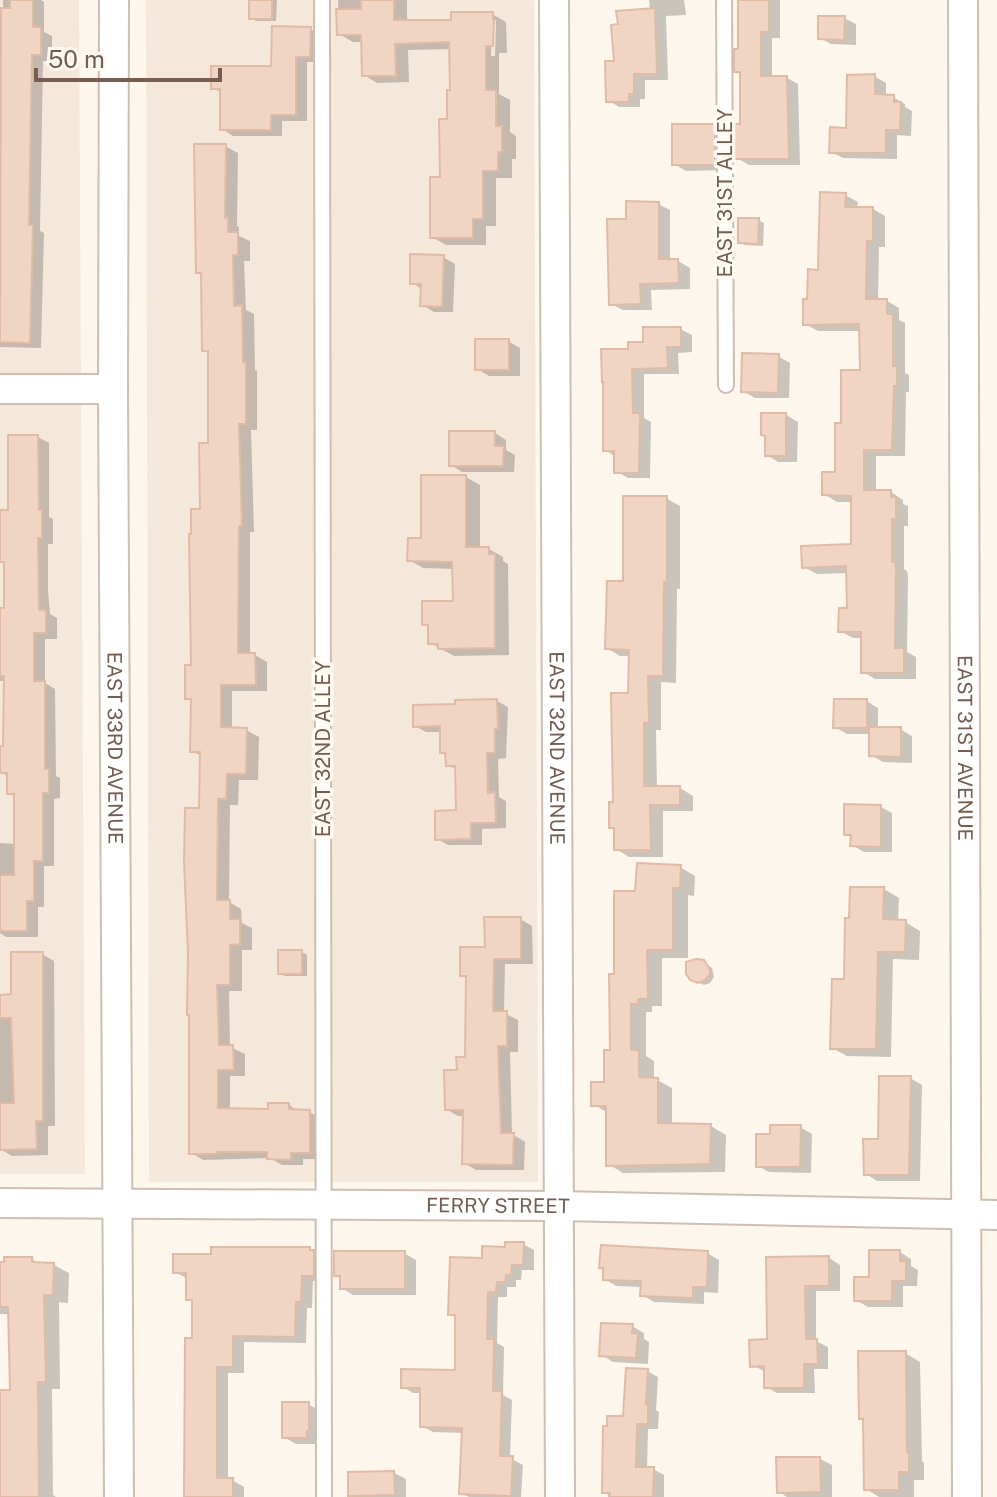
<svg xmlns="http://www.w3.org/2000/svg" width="997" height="1497" font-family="'Public Sans',sans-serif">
  <rect width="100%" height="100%" fill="#fcf6ec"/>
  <path fill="#f4e8db" d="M 0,0 L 79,0 L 85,1174 L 0,1174 Z
    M 146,0 L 534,0 L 538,1182 L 149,1182 Z"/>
  <path fill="#0003" fill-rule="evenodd" d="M 3,0 L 41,0 L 44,2 L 44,32 L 52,36 L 52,61 L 43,61 L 40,231 L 44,233 L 41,348 L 0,347 L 0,165 L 4,70 Z
    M 251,0 L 277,0 L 276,21 L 256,21 L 251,18 Z
    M 338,0 L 407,0 L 407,22 L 453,22 L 492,14 L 506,22 L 507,53 L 499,53 L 499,94 L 510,100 L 510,132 L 516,136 L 516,159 L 512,159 L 512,178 L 496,178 L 496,226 L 486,226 L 486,245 L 446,245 L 432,237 L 442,179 L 452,92 L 451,49 L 408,50 L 409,82 L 377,83 L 364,75 L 363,42 L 353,42 L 339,34 ZM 492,17 L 496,21 L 495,56 L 491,56 Z
    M 649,0 L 684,0 L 686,15 L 666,16 L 668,80 L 645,80 L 645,99 L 640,99 L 640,107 L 619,107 L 608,100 L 617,63 L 650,10 Z
    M 739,0 L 780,0 L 780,38 L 772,38 L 772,78 L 787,78 L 798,84 L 800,165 L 749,165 L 737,158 L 742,126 L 742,74 L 736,71 L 740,51 Z
    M 844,18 L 856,24 L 856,45 L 831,44 L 820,38 Z
    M 310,29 L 322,36 L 321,62 L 307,62 L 307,121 L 282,121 L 282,136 L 233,136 L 222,129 L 222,93 L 213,88 L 273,68 Z
    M 874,76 L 886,83 L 886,97 L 893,97 L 905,104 L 905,107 L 912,111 L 911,136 L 897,135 L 897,159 L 843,158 L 831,152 L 848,130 Z
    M 714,126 L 726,133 L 726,170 L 686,171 L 674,164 Z
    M 225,146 L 238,153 L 237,226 L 239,227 L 239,236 L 250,241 L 250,261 L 244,261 L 246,310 L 254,314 L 255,370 L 257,371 L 257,430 L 251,430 L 254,532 L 250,532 L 250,655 L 255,655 L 267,662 L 267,691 L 232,691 L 232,729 L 246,730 L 259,737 L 258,780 L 239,780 L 238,805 L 230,805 L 229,902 L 241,909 L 242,923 L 252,928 L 252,950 L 242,950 L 242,991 L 229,991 L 230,1047 L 245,1054 L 245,1076 L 230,1076 L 230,1110 L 270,1111 L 289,1105 L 300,1112 L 309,1112 L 322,1119 L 322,1159 L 303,1159 L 303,1165 L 282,1165 L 270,1158 L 203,1160 L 190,1152 L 202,757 L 192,750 L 193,701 L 187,698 L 193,667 L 202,510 L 210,445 L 210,353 L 204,350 L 203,275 L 198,272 Z
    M 845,195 L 858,202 L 857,209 L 873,209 L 885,216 L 885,247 L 879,247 L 878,301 L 887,301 L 899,308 L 899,320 L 905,323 L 905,373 L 909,375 L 909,392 L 906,392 L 905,456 L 876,456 L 876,492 L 891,492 L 903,500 L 903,504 L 908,506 L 908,526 L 904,526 L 904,569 L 907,571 L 908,576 L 907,652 L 916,657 L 916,679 L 875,679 L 863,672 L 863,638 L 853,638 L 840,631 L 849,610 L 848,573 L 817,574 L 804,567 L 853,546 L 853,502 L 837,502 L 824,494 L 837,474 L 843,425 L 862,372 L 861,331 L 818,331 L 805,324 L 809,301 Z
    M 658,204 L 670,210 L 670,261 L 678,261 L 690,268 L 690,289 L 651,290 L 652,310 L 623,310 L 611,304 L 628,221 Z
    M 758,220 L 764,223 L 763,246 L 745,245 L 740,242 Z
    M 443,257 L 455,264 L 453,312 L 434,312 L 422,305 L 422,289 L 412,283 Z
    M 680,329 L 692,335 L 692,352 L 678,353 L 679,374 L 644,374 L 644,418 L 651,422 L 650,478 L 628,478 L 616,471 L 616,457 L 605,450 L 630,351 Z
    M 508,341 L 520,348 L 520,376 L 489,376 L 477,369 Z
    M 778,356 L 790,363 L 789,398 L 755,398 L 743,391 Z
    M 786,415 L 798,422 L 797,462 L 778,462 L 767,455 Z
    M 495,433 L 506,440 L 506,450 L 515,455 L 514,472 L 462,472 L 451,465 Z
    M 38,437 L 49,443 L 49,517 L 53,519 L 53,544 L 48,544 L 48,590 L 50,614 L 57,618 L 57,639 L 45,639 L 45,683 L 55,689 L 56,776 L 60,778 L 60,798 L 54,799 L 54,866 L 44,866 L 44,907 L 38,907 L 38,937 L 6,937 L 0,933 L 0,843 L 16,844 L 16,797 L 9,793 L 9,777 L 1,772 L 0,748 L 5,747 L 6,681 L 0,681 L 0,610 L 6,610 L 6,563 L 0,557 L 0,512 L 10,512 Z
    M 466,477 L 480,485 L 480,549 L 489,549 L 503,557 L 503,561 L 508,564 L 509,655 L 454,656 L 430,643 L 430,627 L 424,624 L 455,603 L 454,569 L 423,568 L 409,560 Z
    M 666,498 L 680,506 L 680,589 L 677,589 L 676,683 L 661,682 L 661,730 L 656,730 L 657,788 L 680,788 L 693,796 L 693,811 L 663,811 L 663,857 L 629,857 L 616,849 L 616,829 L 611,826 L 630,695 L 631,656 L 620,656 L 607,648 L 625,583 Z
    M 497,701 L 508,707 L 506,758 L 498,759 L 499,797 L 506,801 L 506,828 L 482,829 L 482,845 L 448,845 L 437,839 L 458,812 L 457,770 L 448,765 L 447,755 L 442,752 L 442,732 L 426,732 L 415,726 L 457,706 Z
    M 866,701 L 878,708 L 878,729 L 900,729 L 912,736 L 912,763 L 883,762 L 871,755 L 871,734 L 847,734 L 835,727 Z
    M 881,807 L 892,813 L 892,852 L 864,852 L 852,845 L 853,838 L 846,834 Z
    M 680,867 L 695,876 L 694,896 L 688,895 L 688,958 L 662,958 L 662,1006 L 652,1006 L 652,1012 L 646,1012 L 646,1056 L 654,1061 L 654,1080 L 657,1080 L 672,1088 L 672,1126 L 711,1126 L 726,1135 L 725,1172 L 623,1173 L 608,1164 L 608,1113 L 593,1104 L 606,1084 L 612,1052 L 616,976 L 637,893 Z
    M 884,889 L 899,898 L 898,922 L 905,922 L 920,931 L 919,960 L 893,959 L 891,1057 L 847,1056 L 832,1048 L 846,981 Z
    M 520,919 L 532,926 L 533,964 L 505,964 L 504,1013 L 518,1020 L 518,1052 L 510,1052 L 512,1134 L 525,1142 L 524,1170 L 476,1170 L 464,1163 L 465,1116 L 458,1116 L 446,1109 L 459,1072 L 467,1059 L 468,979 L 462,975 L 487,949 Z
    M 302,952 L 307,955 L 307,976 L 285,976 L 280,973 Z
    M 42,954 L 54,961 L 55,1126 L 48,1126 L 48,1155 L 12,1156 L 0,1149 L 0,997 L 13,996 Z
    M 700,961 L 712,968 L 714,977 L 710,983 L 704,985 L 698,982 Z
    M 910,1078 L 922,1085 L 920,1181 L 877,1181 L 866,1174 Z
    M 800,1127 L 812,1134 L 811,1173 L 769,1172 L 758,1166 Z
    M 523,1244 L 534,1250 L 534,1270 L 522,1270 L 521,1280 L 516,1280 L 516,1287 L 507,1287 L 507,1297 L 498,1297 L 497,1343 L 504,1347 L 503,1395 L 512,1400 L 510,1458 L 523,1465 L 521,1497 L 469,1497 L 461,1493 L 464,1433 L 433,1432 L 422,1426 L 422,1393 L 413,1393 L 403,1387 L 457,1372 L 457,1318 L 450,1314 L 484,1260 L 507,1249 Z
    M 310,1249 L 321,1256 L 325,1281 L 313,1281 L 312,1308 L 307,1308 L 306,1343 L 244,1342 L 244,1373 L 228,1373 L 228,1480 L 232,1480 L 244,1487 L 244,1497 L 186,1497 L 194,1340 L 194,1302 L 188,1298 L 188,1279 L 175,1272 L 213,1256 Z
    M 900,1252 L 911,1259 L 911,1266 L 918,1270 L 917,1286 L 903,1286 L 903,1307 L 868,1307 L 856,1300 L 871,1279 Z
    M 404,1253 L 416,1260 L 416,1295 L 353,1295 L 342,1288 L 342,1278 L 336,1275 Z
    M 707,1253 L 719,1260 L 718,1293 L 704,1292 L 704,1304 L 654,1302 L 642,1295 L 642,1287 L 616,1286 L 605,1279 Z
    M 829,1258 L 840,1265 L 840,1291 L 816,1291 L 816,1341 L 828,1347 L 828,1369 L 814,1369 L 815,1393 L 777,1393 L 766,1387 L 766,1372 L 752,1365 L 769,1341 L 768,1259 Z
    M 32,1259 L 41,1265 L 54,1265 L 69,1273 L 68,1303 L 59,1302 L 60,1389 L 52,1389 L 53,1495 L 56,1497 L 1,1497 L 12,1392 L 10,1314 L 0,1314 L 0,1264 Z
    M 632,1326 L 644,1333 L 644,1339 L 649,1342 L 648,1364 L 613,1362 L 602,1355 Z
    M 905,1353 L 920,1362 L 922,1461 L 924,1463 L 924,1480 L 914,1480 L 914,1497 L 879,1497 L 866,1489 L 865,1420 L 861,1418 Z
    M 647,1371 L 658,1377 L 656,1410 L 659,1412 L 658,1429 L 648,1429 L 647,1469 L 653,1469 L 664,1475 L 664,1497 L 608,1497 L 608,1495 L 604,1492 L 625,1418 Z
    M 308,1404 L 320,1411 L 318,1444 L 296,1444 L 284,1437 Z
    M 820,1459 L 832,1465 L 832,1497 L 787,1497 L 779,1492 Z
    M 394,1473 L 406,1479 L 406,1497 L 353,1497 L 350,1495 Z"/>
  <path fill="#f1d5c4" stroke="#e3bba5" stroke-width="2" d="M 10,0 L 33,0 L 33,27 L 41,27 L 41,55 L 32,55 L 29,225 L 33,225 L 30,343 L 0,342 L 1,8 L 10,8 Z
    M 249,0 L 272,0 L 272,19 L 249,19 Z
    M 361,0 L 394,0 L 394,20 L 451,20 L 451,12 L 493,12 L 493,20 L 494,20 L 493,46 L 486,46 L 486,90 L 496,90 L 496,126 L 502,126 L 502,152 L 498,152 L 498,171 L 483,171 L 483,219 L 473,219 L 473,238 L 430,238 L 430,177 L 440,177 L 439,119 L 447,119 L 447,90 L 450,90 L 449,42 L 395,44 L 396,76 L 362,76 L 361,35 L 337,35 L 336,9 L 361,9 Z
    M 738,0 L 769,0 L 769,32 L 761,32 L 761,76 L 787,76 L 789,159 L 735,159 L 735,124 L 740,124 L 740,72 L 734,72 L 734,49 L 738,49 Z
    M 655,8 L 657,74 L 634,74 L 634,94 L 629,94 L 629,102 L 606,102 L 605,61 L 614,61 L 611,25 L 618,24 L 616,11 Z
    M 818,16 L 845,16 L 844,40 L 818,39 Z
    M 272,26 L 311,27 L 310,57 L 296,57 L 296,115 L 271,115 L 271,130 L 220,130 L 220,89 L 211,89 L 211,66 L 271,66 Z
    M 875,74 L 875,94 L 894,95 L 894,102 L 901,102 L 900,130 L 886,130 L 886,153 L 829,153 L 830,127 L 846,128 L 847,75 Z
    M 672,124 L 715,124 L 715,165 L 672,165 Z
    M 194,144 L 226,144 L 225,218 L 228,218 L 228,232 L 238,232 L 238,255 L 233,255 L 234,306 L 242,305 L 243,362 L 246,362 L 246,424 L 239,424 L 242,526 L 239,526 L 238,653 L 255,653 L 256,685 L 221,685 L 221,727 L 247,728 L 246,774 L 227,774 L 226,799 L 218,799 L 217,900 L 230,900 L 230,919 L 240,919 L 240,944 L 230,945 L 230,985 L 217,985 L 219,1045 L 233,1045 L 234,1070 L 218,1070 L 218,1108 L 268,1109 L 268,1103 L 289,1103 L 289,1109 L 310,1110 L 310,1153 L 291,1153 L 291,1160 L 267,1159 L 267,1152 L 217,1152 L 217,1154 L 189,1154 L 189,1015 L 187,1015 L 188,952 L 184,863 L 185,808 L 199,808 L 200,752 L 190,752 L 191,699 L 185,699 L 185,665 L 191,665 L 189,534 L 191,534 L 191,509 L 200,509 L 199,443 L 208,443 L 208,351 L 202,351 L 201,273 L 196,273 Z
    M 820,192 L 846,193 L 845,207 L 873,207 L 873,241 L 867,241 L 866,299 L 887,299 L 887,314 L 893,314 L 893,366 L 897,366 L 897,386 L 894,386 L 892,450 L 864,450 L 864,490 L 891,490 L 891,497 L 896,497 L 896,519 L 892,519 L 892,562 L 895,562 L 896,568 L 895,648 L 904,648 L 904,673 L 861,673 L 861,632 L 838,632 L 839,608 L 847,608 L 846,566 L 802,568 L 801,546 L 851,544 L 851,496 L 822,495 L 822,472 L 835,472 L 835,423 L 841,423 L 841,370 L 860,370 L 859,324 L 803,325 L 803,299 L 807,299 L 808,269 L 818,270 Z
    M 626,201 L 659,202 L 659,259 L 678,259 L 679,283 L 640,284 L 641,304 L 609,305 L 607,219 L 626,219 Z
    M 738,218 L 759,218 L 758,244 L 738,243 Z
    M 410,254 L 444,255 L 442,307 L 420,306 L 421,284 L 410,284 Z
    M 643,327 L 681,327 L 681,347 L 667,347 L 668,368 L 632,369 L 633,413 L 640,413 L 639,473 L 614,473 L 614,451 L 603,451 L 603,382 L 602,382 L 601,349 L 628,349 L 628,342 L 643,342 Z
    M 475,339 L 509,339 L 509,370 L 475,370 Z
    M 742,353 L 779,354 L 778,393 L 741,392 Z
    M 761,413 L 786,413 L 786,456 L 765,456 L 765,436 L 761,435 Z
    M 449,431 L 495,431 L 495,446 L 504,446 L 503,466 L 449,466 Z
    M 8,435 L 38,435 L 39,510 L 42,510 L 42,538 L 38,538 L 39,610 L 46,610 L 46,633 L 34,633 L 34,681 L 45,681 L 45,769 L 49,769 L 49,793 L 43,793 L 43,861 L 34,861 L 34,901 L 27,901 L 27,931 L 0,931 L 0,875 L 14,875 L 14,794 L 7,794 L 7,773 L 0,773 L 0,746 L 3,746 L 4,676 L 0,676 L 0,608 L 4,608 L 4,562 L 0,562 L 0,510 L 8,510 Z
    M 421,475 L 466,475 L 466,547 L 489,547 L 489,554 L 495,554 L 495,648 L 438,649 L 438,644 L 428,644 L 428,625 L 422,625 L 422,601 L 453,601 L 452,562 L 407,561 L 408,538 L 421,538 Z
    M 623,496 L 667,496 L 667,582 L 664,582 L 663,676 L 648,676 L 649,723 L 644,723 L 644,786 L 680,786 L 680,805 L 650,805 L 651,850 L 614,850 L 614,828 L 609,828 L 609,802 L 613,802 L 611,693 L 628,693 L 629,650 L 605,649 L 607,581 L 623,581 Z
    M 497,699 L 498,729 L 495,729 L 495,753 L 487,753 L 488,793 L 495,792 L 496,823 L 471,823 L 471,839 L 435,840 L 435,811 L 456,810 L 455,766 L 446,766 L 445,753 L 440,753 L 440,726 L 413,727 L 413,705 L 455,704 L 455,700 Z
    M 834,699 L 867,699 L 867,728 L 833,728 Z
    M 869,727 L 901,727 L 901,757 L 869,756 Z
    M 844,804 L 881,805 L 881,847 L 850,846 L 851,835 L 844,835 Z
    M 637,863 L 681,865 L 680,888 L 673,888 L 673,950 L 647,950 L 648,999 L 638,999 L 638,1004 L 631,1004 L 631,1050 L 639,1050 L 639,1077 L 658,1078 L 658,1123 L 711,1124 L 710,1164 L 606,1166 L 606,1106 L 591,1106 L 591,1082 L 604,1082 L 604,1050 L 610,1050 L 609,974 L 614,974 L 614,891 L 635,891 Z
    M 850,887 L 884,887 L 883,919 L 906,920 L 905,952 L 878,952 L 876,1049 L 830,1049 L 832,979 L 844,979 L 845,918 L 849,918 Z
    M 484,917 L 521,917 L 521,959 L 494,959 L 493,1011 L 507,1011 L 507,1046 L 498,1046 L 501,1133 L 514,1133 L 513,1165 L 462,1164 L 463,1110 L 445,1110 L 444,1070 L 457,1070 L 456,1057 L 465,1057 L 466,976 L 460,976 L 460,947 L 485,947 Z
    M 278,950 L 302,950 L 302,974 L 278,974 Z
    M 11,952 L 43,952 L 43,1121 L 36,1121 L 37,1149 L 0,1150 L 0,1103 L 14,1103 L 11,1018 L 0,1018 L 0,995 L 11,994 Z
    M 696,959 L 704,960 L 710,970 L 710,974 L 705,980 L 698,983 L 690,980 L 686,974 L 686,962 Z
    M 879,1076 L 911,1076 L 909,1175 L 864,1175 L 863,1139 L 878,1139 Z
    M 770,1125 L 801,1125 L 800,1167 L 756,1167 L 756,1134 L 770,1134 Z
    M 505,1242 L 524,1242 L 523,1265 L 512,1265 L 511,1275 L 506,1275 L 505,1282 L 497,1282 L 496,1292 L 488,1292 L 487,1339 L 494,1339 L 493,1391 L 502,1391 L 500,1456 L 513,1456 L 511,1496 L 459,1494 L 462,1428 L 420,1427 L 420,1388 L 401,1388 L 401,1369 L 455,1370 L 455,1315 L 448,1315 L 450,1257 L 482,1258 L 482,1246 L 505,1247 Z
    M 601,1245 L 708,1251 L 707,1287 L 693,1287 L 693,1298 L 640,1296 L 641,1281 L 603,1280 L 603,1268 L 599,1268 Z
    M 211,1247 L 310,1247 L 310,1250 L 314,1250 L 314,1276 L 302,1276 L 301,1302 L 296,1302 L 295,1337 L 233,1336 L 233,1367 L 217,1367 L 217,1478 L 233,1478 L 233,1497 L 184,1497 L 185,1338 L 192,1338 L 192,1300 L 186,1300 L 186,1273 L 173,1273 L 173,1254 L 211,1254 Z
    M 869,1250 L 900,1250 L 900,1261 L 906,1261 L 906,1281 L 892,1281 L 892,1301 L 854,1301 L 854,1277 L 869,1277 Z
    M 334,1251 L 405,1251 L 405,1289 L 340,1289 L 340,1276 L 334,1276 Z
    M 829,1256 L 829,1286 L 805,1286 L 806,1339 L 817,1339 L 818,1364 L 804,1364 L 804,1388 L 764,1388 L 764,1366 L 750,1367 L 749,1340 L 767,1339 L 766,1257 Z
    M 4,1257 L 32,1257 L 32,1262 L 54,1263 L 53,1295 L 44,1295 L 46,1382 L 38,1382 L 39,1497 L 0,1497 L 0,1390 L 10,1390 L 8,1307 L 0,1307 L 0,1262 L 4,1262 Z
    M 601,1323 L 633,1324 L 632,1333 L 638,1334 L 636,1358 L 599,1356 Z
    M 858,1351 L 906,1351 L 907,1452 L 909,1452 L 909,1472 L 899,1472 L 899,1490 L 864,1490 L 863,1419 L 859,1419 Z
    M 626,1368 L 648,1369 L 646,1404 L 648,1404 L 648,1424 L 637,1424 L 636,1467 L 654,1467 L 653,1497 L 610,1497 L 610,1493 L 602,1493 L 603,1426 L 607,1426 L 607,1416 L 623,1416 Z
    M 282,1402 L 309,1402 L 309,1431 L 307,1431 L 307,1438 L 282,1438 Z
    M 776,1457 L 820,1457 L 821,1492 L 777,1493 Z
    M 394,1471 L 395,1495 L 348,1496 L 348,1472 Z"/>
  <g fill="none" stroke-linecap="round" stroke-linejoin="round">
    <g stroke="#cfbeb1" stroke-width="18">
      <path id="lane" d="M 322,0 L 324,1497
        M 724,0 L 726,385"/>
    </g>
    <g stroke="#cfbeb1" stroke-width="32">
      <g id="street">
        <path id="s1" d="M 114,0 L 113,389 L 119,1497"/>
        <path id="s2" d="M 554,0 L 560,1497"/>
        <path id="s3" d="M 963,0 L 967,1497"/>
        <path d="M 0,389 L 113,389"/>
        <path id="s4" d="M 0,1203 L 558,1206 L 997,1215"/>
      </g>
    </g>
    <use href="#lane" stroke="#fff" stroke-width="14"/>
    <use href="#street" stroke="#fff" stroke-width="28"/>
  </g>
  <g text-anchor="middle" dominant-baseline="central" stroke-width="7" stroke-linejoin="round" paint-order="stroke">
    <g font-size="20" fill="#785c4f" stroke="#fffaf3">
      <text transform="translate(725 193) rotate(-90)">EAST 31ST ALLEY</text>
      <text stroke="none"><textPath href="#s1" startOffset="748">EAST 33RD AVENUE</textPath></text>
      <text transform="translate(323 749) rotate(-90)">EAST 32ND ALLEY</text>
      <text stroke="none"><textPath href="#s2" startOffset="748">EAST 32ND AVENUE</textPath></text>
      <text stroke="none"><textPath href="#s3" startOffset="748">EAST 31ST AVENUE</textPath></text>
      <text stroke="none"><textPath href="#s4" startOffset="498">FERRY STREET</textPath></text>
    </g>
  </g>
  <path d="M36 68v12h184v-12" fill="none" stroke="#785c4f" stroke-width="4"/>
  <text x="48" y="68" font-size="24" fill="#785c4f" stroke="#fffaf3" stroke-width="6" paint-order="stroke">50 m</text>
</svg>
